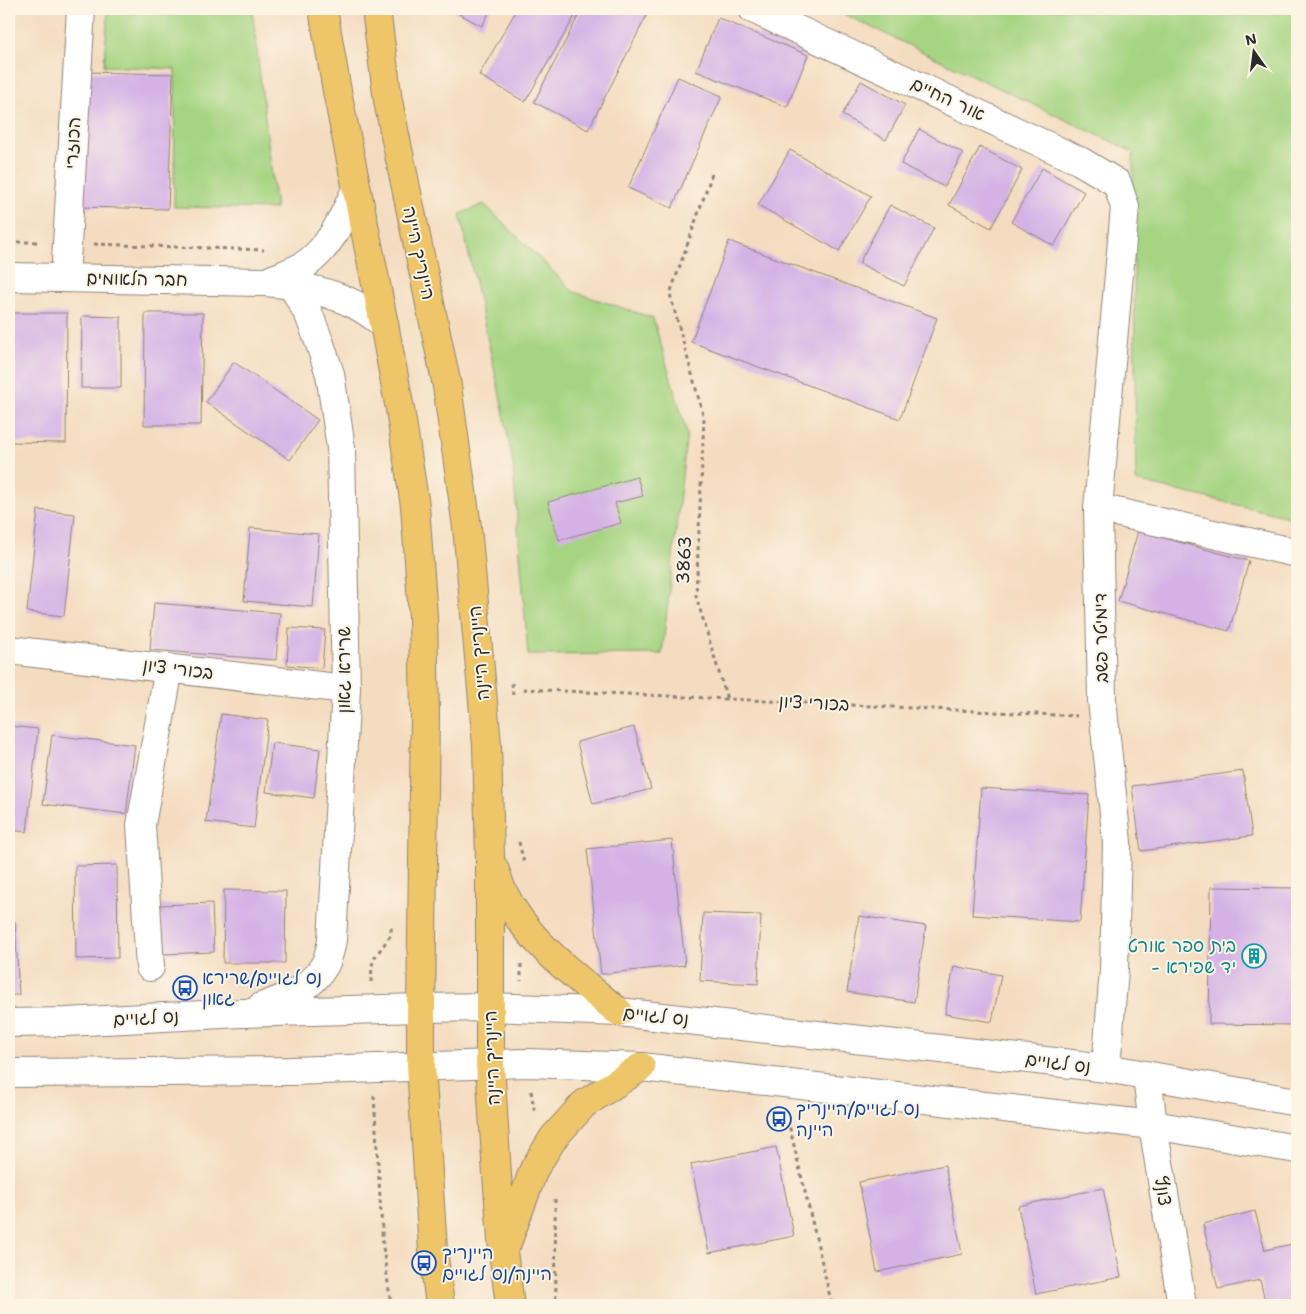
<svg xmlns="http://www.w3.org/2000/svg" width="1306" height="1314" font-family="'Shantell Sans','Playpen Sans Hebrew',sans-serif">
  <rect width="100%" height="100%" fill="#fcf5e5"/>
  <filter id="ink" filterUnits="userSpaceOnUse"><feTurbulence type="fractalNoise" baseFrequency=".02" numOctaves="2"/><feDisplacementMap in="SourceGraphic" scale="10" xChannelSelector="R" yChannelSelector="G"/><feConvolveMatrix kernelMatrix="1 2 1 2 8 2 1 2 1" color-interpolation-filters="sRGB"/></filter>
  <filter id="wash" filterUnits="userSpaceOnUse"><feTurbulence type="fractalNoise" baseFrequency=".0096" numOctaves="4" result="noise"/><feDisplacementMap in="SourceGraphic" scale="20" xChannelSelector="R" yChannelSelector="G"/><feGaussianBlur stdDeviation="1.12" result="paint"/><feColorMatrix in="noise" values="0 0 0 0 0 0 0 0 0 0 0 0 0 0 0 0 0 1.4 0 .05"/><feComposite in="paint" operator="in"/></filter>
  <g filter="url(#wash)">
    <rect width="100%" height="100%" fill="#f4dcc0"/>
    <path fill="#a6d482" stroke="#688056" d="M 108,9 L 252,9 L 276,209 L 174,207 L 175,69 L 104,66 Z
      M 833,9 L 1297,9 L 1297,519 L 1136,481 L 1133,152 Z
      M 484,204 L 574,292 L 653,318 L 687,433 L 662,654 L 528,655 L 513,465 L 503,409 L 460,214 Z"/>
    <g id="blocks">
      <path fill="#d5b2e6" d="M 450,9 L 491,9 L 482,26 Z
        M 517,9 L 579,9 L 525,102 L 479,75 Z
        M 582,9 L 650,9 L 588,130 L 534,102 Z
        M 718,18 L 808,55 L 787,107 L 696,71 Z
        M 83,72 L 173,74 L 168,209 L 79,207 Z
        M 678,77 L 722,96 L 672,208 L 628,188 Z
        M 861,81 L 905,105 L 886,140 L 842,115 Z
        M 919,129 L 963,153 L 944,187 L 901,164 Z
        M 980,147 L 1022,170 L 991,228 L 949,205 Z
        M 790,150 L 871,196 L 839,251 L 758,205 Z
        M 1042,168 L 1084,192 L 1054,246 L 1011,222 Z
        M 890,205 L 934,228 L 904,286 L 859,263 Z
        M 729,241 L 937,318 L 900,419 L 691,342 Z
        M 9,313 L 67,313 L 66,443 L 9,442 Z
        M 145,313 L 203,313 L 201,425 L 144,425 Z
        M 82,316 L 121,317 L 121,388 L 81,388 Z
        M 234,362 L 318,420 L 290,460 L 206,402 Z
        M 637,477 L 643,496 L 615,503 L 621,523 L 559,540 L 548,502 Z
        M 38,510 L 75,514 L 64,616 L 27,612 Z
        M 250,528 L 319,534 L 313,607 L 244,601 Z
        M 1138,531 L 1249,561 L 1229,631 L 1118,601 Z
        M 154,603 L 280,613 L 276,660 L 150,650 Z
        M 289,628 L 325,630 L 322,668 L 287,665 Z
        M 221,714 L 268,720 L 254,828 L 206,822 Z
        M 9,726 L 38,729 L 27,832 L 9,830 Z
        M 634,727 L 651,789 L 593,804 L 577,742 Z
        M 52,735 L 135,745 L 126,814 L 43,804 Z
        M 272,743 L 320,749 L 314,798 L 266,792 Z
        M 1243,771 L 1252,836 L 1141,851 L 1132,786 Z
        M 981,788 L 1089,795 L 1080,922 L 972,915 Z
        M 672,840 L 685,965 L 601,974 L 587,849 Z
        M 117,865 L 118,958 L 76,959 L 75,866 Z
        M 1211,887 L 1297,888 L 1297,1025 L 1209,1024 Z
        M 224,890 L 286,891 L 285,963 L 223,963 Z
        M 212,903 L 214,952 L 162,954 L 160,905 Z
        M 703,913 L 761,915 L 758,984 L 700,981 Z
        M 859,916 L 926,926 L 914,1002 L 847,992 Z
        M 15,921 L 19,995 L 9,995 L 9,922 Z
        M 954,966 L 1001,975 L 992,1022 L 945,1014 Z
        M 776,1147 L 794,1236 L 709,1253 L 691,1164 Z
        M 945,1165 L 962,1254 L 877,1272 L 859,1182 Z
        M 1103,1188 L 1121,1277 L 1036,1294 L 1018,1206 Z
        M 1255,1211 L 1265,1250 L 1297,1243 L 1297,1305 L 1266,1305 L 1260,1280 L 1218,1289 L 1203,1224 Z"/>
    </g>
  </g>
  <g filter="url(#ink)">
    <use href="#blocks" fill-opacity="0" stroke="#908476" stroke-width="1"/>
    <g fill="none" stroke-linecap="round" stroke-linejoin="round">
      <g stroke="#908476" stroke-width="30">
        <path id="minor" d="M 753,9 L 1080,161 L 1117,183 L 1125,207 L 1098,508 L 1102,700 L 1117,842 L 1114,970 L 1106,1068
          M 9,277 L 266,282 C 297,285 334,292 361,308 C 369,313 377,319 384,324
          M 65,278 L 81,9
          M 266,282 C 279,276 294,272 306,264 C 332,245 343,217 356,190
          M 1098,508 L 1297,553
          M 9,650 L 346,689
          M 150,967 L 141,825 L 169,668
          M 261,1007 C 284,999 311,989 324,966 C 329,958 330,949 332,940 L 346,689 L 341,448 L 330,374 L 320,344 L 309,315 L 292,285
          M 9,1023 L 66,1022 L 242,1013 L 421,1008 L 490,1007 L 619,1012 L 1106,1068 L 1297,1102
          M 9,1073 L 290,1071 L 527,1063 L 641,1067 L 1153,1125 L 1297,1149
          M 1147,1076 L 1153,1125 L 1182,1305"/>
      </g>
      <g stroke="#908476" stroke-width="30">
        <path id="major" d="M 323,9 L 337,91 L 384,324 L 400,409 L 415,506 L 423,617 L 425,715 L 421,1008 L 421,1066 L 433,1250 L 440,1305
          M 376,9 L 388,101 L 447,386 L 467,527 L 487,745 L 490,857 L 490,1064 L 497,1175 L 503,1252 L 510,1305
          M 494,868 C 497,875 499,883 502,890 C 527,942 575,976 619,1012
          M 507,1243 L 534,1169 L 554,1137 L 584,1104 L 641,1067"/>
      </g>
      <path stroke="#908476" stroke-width="3" stroke-dasharray="4 4" stroke-linecap="butt" d="M 712,174 L 670,294 L 704,418 L 696,596 L 727,699
        M 9,242 L 41,242
        M 94,244 L 264,250
        M 512,683 L 513,696
        M 523,689 L 1077,716
        M 519,842 L 524,863
        M 521,964 L 521,981
        M 371,982 L 372,965 L 375,957 L 390,936 L 392,924
        M 531,1091 L 535,1115
        M 374,1096 L 383,1247 L 391,1305
        M 786,1112 L 832,1305
        M 555,1199 L 556,1305"/>
      <use href="#minor" stroke="#fff" stroke-width="28"/>
      <use href="#major" stroke="#eec569" stroke-width="28"/>
    </g>
  </g>
  <defs>
    <g id="building-ring" transform="scale(1.25)"><circle r="9.5" fill="#fcf5e5" stroke="#0f9aa8" stroke-width="1.5"/><path d="M-4-6H4V6H1V3H-1V6H-4ZM-2.5-4.3h1.7v1.8h-1.7ZM.8-4.3h1.7v1.8H.8ZM-2.5-1h1.7V.8h-1.7ZM.8-1h1.7V.8H.8Z" fill="#0f9aa8"/></g>
    <g id="bus-ring" transform="scale(1.25)"><circle r="9.5" fill="#fcf5e5" stroke="#1a4fb4" stroke-width="1.5"/><path d="M-5-6H5V4H4V6H2V4H-2V6H-4V4H-5ZM-3.5-4V0h7V-4ZM-3.5 1.2v1.5H-2V1.2ZM2 1.2v1.5H3.5V1.2Z" fill="#1a4fb4"/></g>
  </defs>
  <g fill-rule="evenodd">
    <use href="#building-ring" x="1254" y="956"/>
    <use href="#bus-ring" x="185" y="988"/>
    <use href="#bus-ring" x="779" y="1119"/>
    <use href="#bus-ring" x="424" y="1263"/>
  </g>
  <g text-anchor="middle" dominant-baseline="central" stroke-width="4" stroke-linejoin="round" paint-order="stroke">
    <g font-size="18" fill="#2b2b2b" stroke="#fcf5e5">
      <text transform="translate(948 99) rotate(25)">אור החיים</text>
      <text transform="translate(73 143) rotate(-87)">הכוזרי</text>
      <text transform="translate(419 253) rotate(78)">היינריך היינה</text>
      <text transform="translate(137 279) rotate(1)">חבר הלאומים</text>
      <text transform="translate(684 560) rotate(-87)">3863</text>
      <text transform="translate(1101 638) rotate(-91)">דימיטר פשב</text>
      <text transform="translate(479 653) rotate(-95)">היינריך היינה</text>
      <text transform="translate(178 669) rotate(7)">בכורי ציון</text>
      <text transform="translate(344 670) rotate(-90)">שרירא גאון</text>
      <text transform="translate(814 703) rotate(3)">בכורי ציון</text>
      <text transform="translate(656 1016) rotate(6)">נס לגויים</text>
      <text transform="translate(146 1018) rotate(-3)">נס לגויים</text>
      <text transform="translate(492 1058) rotate(-92)">היינריך היינה</text>
      <text transform="translate(1058 1063) rotate(7)">נס לגויים</text>
      <text transform="translate(1163 1191) rotate(81)">צונץ</text>
    </g>
    <g font-size="18" fill="#0d838f" stroke="#fcf5e5" text-anchor="end">
      <text x="1236" y="946">בית ספר אורט<tspan x="1236" dy="21">- יד שפירא</tspan></text>
    </g>
    <g font-size="18" fill="#164399" stroke="#fcf5e5" text-anchor="start">
      <text x="202" y="978">נס לגויים/שרירא<tspan x="202" dy="21">גאון</tspan></text>
      <text x="796" y="1109">נס לגויים/היינריך<tspan x="796" dy="21">היינה</tspan></text>
      <text x="442" y="1253">היינריך<tspan x="442" dy="21">היינה/נס לגויים</tspan></text>
    </g>
  </g>
  <rect width="1306" height="1314" fill="none" stroke="#fcf5e5" stroke-width="30"/>
  <g transform="translate(1254 52) rotate(346)" stroke="#fcf5e5" stroke-width="4" paint-order="stroke">
  <path d="M0-4L9 19L0 12L-9 19Z" fill="#2b2b2b"/>
  <text y="-8" font-size="14" font-weight="bold" text-anchor="middle" fill="#2b2b2b">N</text>
  </g>
</svg>
